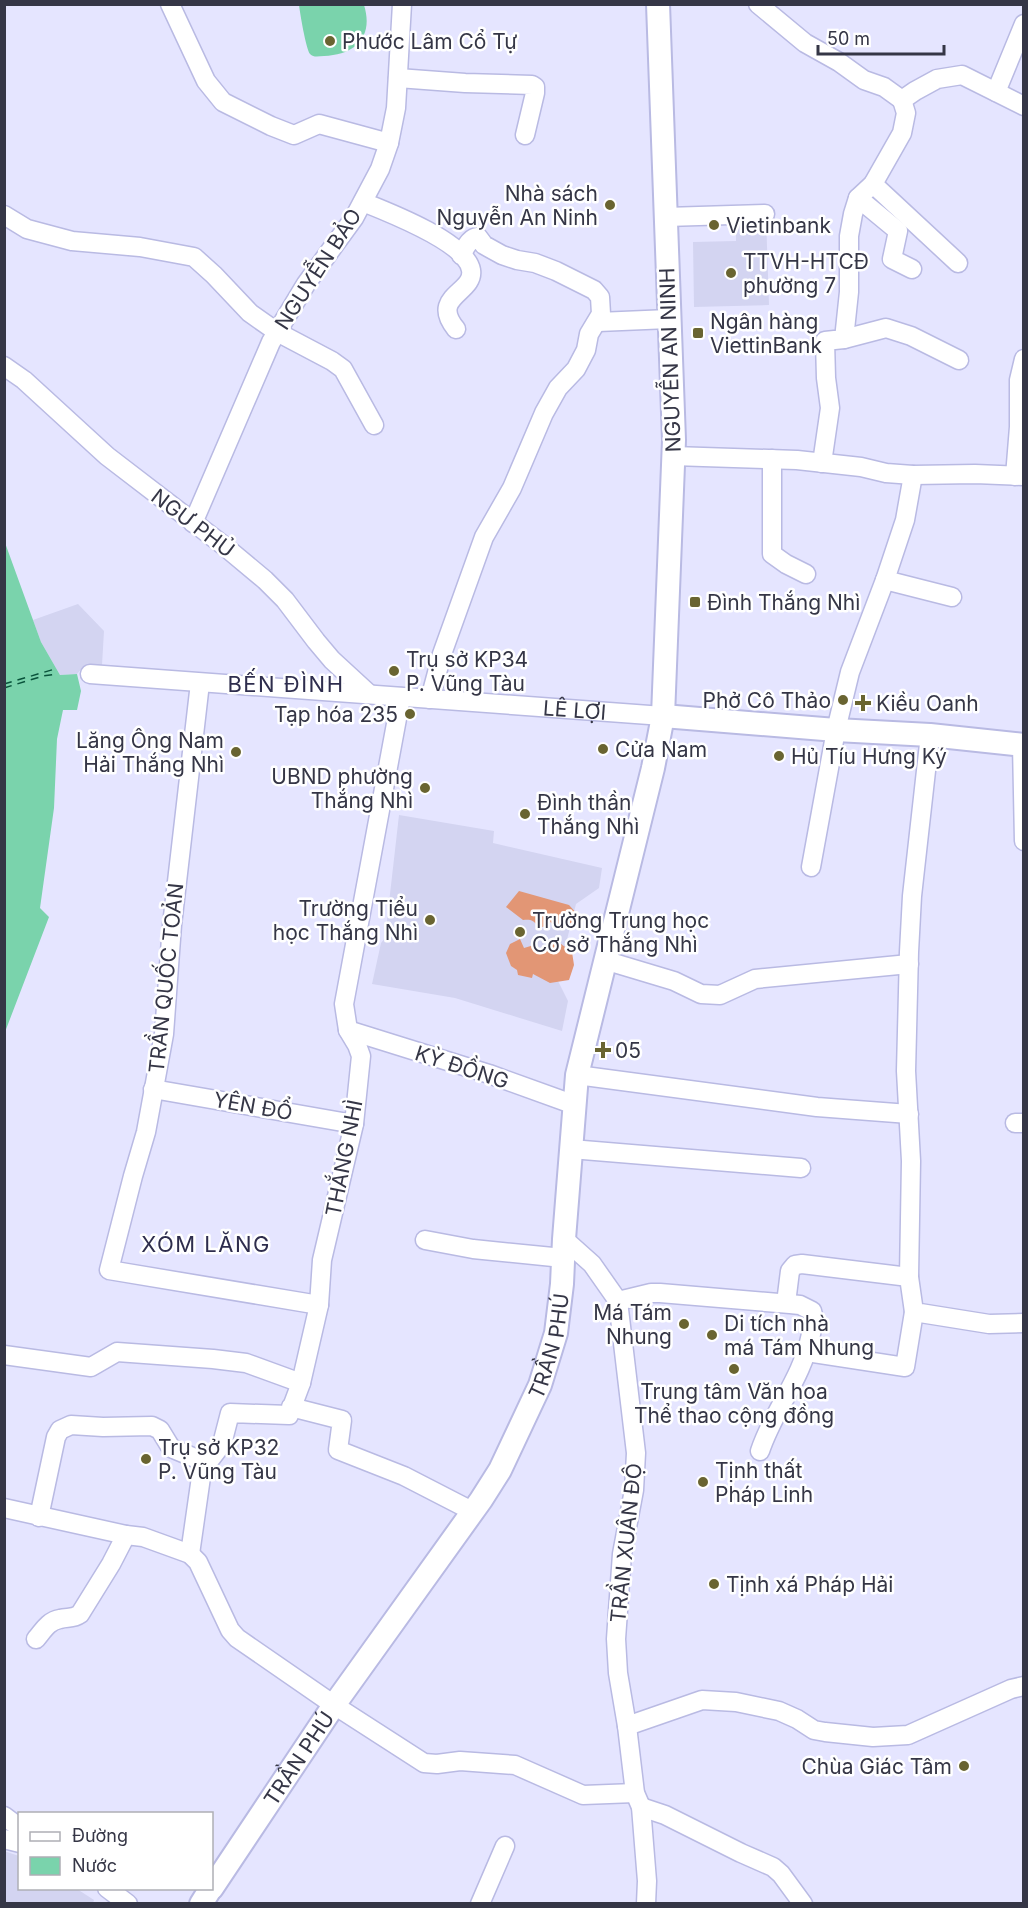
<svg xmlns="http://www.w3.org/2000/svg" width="1028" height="1908" font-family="Inter,sans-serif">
  <rect width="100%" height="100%" fill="#e5e5ff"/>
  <path fill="#d3d4f1" d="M 766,217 L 769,305 L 694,307 L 693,242 L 736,241 L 736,218 Z
    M 78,604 L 104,631 L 102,665 L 84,666 L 77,674 L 60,675 L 41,642 L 33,620 Z
    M 399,815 L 494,831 L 493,843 L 602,868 L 599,888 L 576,904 L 557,979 L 568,1001 L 562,1031 L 455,998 L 372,984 L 381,943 L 385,938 Z
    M 4,1851 L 19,1856 L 20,1888 L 77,1889 L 94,1900 L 93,1903 L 5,1903 Z"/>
  <path fill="#e29675" d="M 519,891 L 569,905 L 579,916 C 570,925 561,931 550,922 L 543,927 L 538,927 C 534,920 530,919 523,920 L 506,907 Z
    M 520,939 L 524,948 L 534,945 L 538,950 L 550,949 L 552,944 L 561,944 L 572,952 L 574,965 L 569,980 L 550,983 L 533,974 L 532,978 L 518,975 L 517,970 L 511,966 L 506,953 L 510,944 Z"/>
  <path fill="#7ad3ac" d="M 299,5 L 364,5 C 374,37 355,55 324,56 C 319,56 314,58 310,54 C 306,49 300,13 299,5 Z
    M 4,540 L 41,642 L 60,675 L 77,674 L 81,691 L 77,710 L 63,710 L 57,739 L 54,808 L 40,908 L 49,917 L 5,1032 Z"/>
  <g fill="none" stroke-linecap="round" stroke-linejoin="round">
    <path stroke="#09533b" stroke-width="1.5" stroke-dasharray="8 6" stroke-linecap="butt" d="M 4,684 L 55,669
      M 4,688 L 43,676 L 58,674"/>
    <g stroke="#b9bae3" stroke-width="21">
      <g id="minor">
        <path d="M 170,4 L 206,81 L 223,102 L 271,126 L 294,135 L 319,124 L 389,143"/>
        <path d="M 758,4 L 805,43 L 839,62 L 864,80 L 884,87 L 902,100 L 915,91 L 937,79 L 962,75 L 1024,106"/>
        <path d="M 398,78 L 465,83 L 532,85 L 535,87 L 535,93 L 525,135"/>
        <path d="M 996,92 L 1024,24"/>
        <path d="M 873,184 L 958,263"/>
        <path d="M 858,198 L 898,231 L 892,259 L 912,269"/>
        <path d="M 363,202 C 388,212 466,242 471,270 C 475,293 429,296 456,329"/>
        <path d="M 4,215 L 27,229 L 72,241 L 140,247 L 194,257 L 214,275 L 250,313 L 277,332 L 332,361 L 343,369 L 374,425"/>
        <path d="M 666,217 L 765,214"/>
        <path d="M 598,322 L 669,319"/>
        <path d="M 844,339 L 886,328 L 911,336 L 959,360"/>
        <path d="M 4,366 L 24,380 L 107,456 L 223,545 L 265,580 L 285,600 L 316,641 L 332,660 L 369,694"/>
        <path d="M 673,456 L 797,460 L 861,467 L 886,473 L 913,475 L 975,474 L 1024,476"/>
        <path d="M 772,459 L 772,554 L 786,564 L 806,574"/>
        <path d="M 822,463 L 830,408 L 826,378 L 825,341 L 844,339 L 849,292 L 849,236 L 853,214 L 858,198 L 873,184 L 902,133 L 906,113 L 902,100"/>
        <path d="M 913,475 L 905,520 L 885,580 L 952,597"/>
        <path d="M 1015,476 L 1019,427 L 1019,380 L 1024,359"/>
        <path d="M 193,523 L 271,342 L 306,284 L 354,218 L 380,169 L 389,143 L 396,108 L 402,4"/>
        <path id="s1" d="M 90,674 L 663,716"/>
        <path d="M 200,683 L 172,925 L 164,1034 L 146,1132 L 133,1176 L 109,1270 L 319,1305"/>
        <path d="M 430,699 L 442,654 L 484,537 L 512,488 L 544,413 L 558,388 L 576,369 L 586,350 L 589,334 L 601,314 L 600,297 L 594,290 L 556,271 L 535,263 L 517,260 L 502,255 L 484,245 L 478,237 C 469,238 466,247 461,255"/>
        <path d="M 930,735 L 912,896 L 909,952 L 906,1071 L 911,1161 L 909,1277 L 914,1312 L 989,1324 L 1024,1323"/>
        <path d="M 1022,745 L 1024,841"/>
        <path d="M 811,867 L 836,730 L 850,672 L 885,580"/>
        <path d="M 604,960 L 674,981 L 701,994 L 720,995 L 755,979 L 909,964"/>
        <path d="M 348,1030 L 489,1074 L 575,1105"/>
        <path d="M 577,1075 L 817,1107 L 909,1114"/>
        <path d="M 153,1089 L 354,1124"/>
        <path d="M 1015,1123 L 1024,1123"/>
        <path d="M 571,1149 L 801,1168"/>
        <path d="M 564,1239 L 592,1264 L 618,1301 L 636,1453 L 634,1490 L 622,1554 L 616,1639 L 618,1673 L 627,1726 L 635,1793 L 641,1807 L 647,1881 L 646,1904"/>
        <path d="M 425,1240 L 473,1249 L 563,1258"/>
        <path d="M 618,1301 L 651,1293 L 660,1293 L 790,1304 L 800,1305 L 812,1311 C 815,1319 813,1326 811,1334 C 802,1379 774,1409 760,1451"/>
        <path d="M 786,1303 L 790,1271 L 795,1265 L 802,1264 L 909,1277"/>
        <path d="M 807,1352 L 905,1367 L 914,1312"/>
        <path d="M 4,1355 L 91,1367 L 117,1352 L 213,1359 L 246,1363 L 301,1383"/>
        <path d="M 291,1407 L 342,1420 L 338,1450 L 404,1476 L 472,1511"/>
        <path d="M 4,1508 L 126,1535"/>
        <path d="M 39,1517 L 56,1437 L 60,1430 L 71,1425 L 103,1427 L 152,1426 L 160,1430 L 171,1448 L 207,1463"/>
        <path d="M 190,1554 L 202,1470 L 222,1444 L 230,1413 L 289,1415 L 301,1383 L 319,1305 L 322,1260 L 354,1124 L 361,1056 L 357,1045 L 348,1030 L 344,1004 L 401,697"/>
        <path d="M 36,1639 C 43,1631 48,1621 60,1619 C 68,1617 73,1619 80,1614 L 111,1564 L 126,1535 L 143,1537 L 190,1554 L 198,1562 L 230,1630 L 237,1638 L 334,1705 L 424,1763 L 437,1764 L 460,1761 L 515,1765 L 583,1795 L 635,1793"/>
        <path d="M 627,1726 L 702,1700 L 736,1702 L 779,1711 L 797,1719 L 814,1730 L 825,1732 L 873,1737 L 908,1735 L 1011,1689 L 1024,1686"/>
        <path d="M 641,1807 L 665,1815 L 741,1853 L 773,1867 L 781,1874 L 803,1904"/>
        <path d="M 4,1816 L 20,1828"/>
        <path d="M 4,1839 L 20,1843"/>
        <path d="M 107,1888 L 128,1904"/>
        <path d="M 480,1904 L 505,1846"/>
      </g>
    </g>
    <g stroke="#b9bae3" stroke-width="26">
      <g id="major">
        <path d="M 663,716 L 836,730 L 930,735 L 1024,745"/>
        <path id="s2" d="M 212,1888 L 334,1705 L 481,1500 L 500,1470 L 540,1385 L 556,1333 L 562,1284 L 564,1239 L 577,1075 L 653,768 L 663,716 L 674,440 L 658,4"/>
        <path d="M 201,1904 L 211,1888"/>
      </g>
    </g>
    <use href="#minor" stroke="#fff" stroke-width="18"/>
    <use href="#major" stroke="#fff" stroke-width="22"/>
  </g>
  <g fill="#696431" stroke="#fff" stroke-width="2">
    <circle cx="330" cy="41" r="6"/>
    <circle cx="610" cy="205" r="6"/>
    <circle cx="714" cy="225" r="6"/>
    <circle cx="731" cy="273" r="6"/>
    <rect x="692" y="327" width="12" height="12" rx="3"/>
    <rect x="689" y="596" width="12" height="12" rx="3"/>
    <circle cx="394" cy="671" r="6"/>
    <circle cx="843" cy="700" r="6"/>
    <path d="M860 694h6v6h6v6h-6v6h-6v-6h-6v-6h6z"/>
    <circle cx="410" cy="714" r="6"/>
    <circle cx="603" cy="749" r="6"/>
    <circle cx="236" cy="752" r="6"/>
    <circle cx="779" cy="756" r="6"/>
    <circle cx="425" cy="788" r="6"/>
    <circle cx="525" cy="814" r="6"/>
    <circle cx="430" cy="920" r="6"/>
    <circle cx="520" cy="932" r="6"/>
    <path d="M600 1041h6v6h6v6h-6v6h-6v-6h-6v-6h6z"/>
    <circle cx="684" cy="1324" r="6"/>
    <circle cx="712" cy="1335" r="6"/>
    <circle cx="734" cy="1369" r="6"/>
    <circle cx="146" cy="1459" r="6"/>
    <circle cx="703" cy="1482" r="6"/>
    <circle cx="714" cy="1584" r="6"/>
    <circle cx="964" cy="1766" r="6"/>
  </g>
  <g text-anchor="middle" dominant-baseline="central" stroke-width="5" stroke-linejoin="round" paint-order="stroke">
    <g font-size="21" fill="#353646" stroke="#fff" text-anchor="start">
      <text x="342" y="41">Phước Lâm Cổ Tự</text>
      <text x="598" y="193" text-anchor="end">Nhà sách<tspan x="598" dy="24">Nguyễn An Ninh</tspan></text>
      <text x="726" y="225">Vietinbank</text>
      <text x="743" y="261">TTVH-HTCĐ<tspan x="743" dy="24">phường 7</tspan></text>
      <text x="710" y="321">Ngân hàng<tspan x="710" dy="24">ViettinBank</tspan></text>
      <text x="707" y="602">Đình Thắng Nhì</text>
      <text x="406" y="659">Trụ sở KP34<tspan x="406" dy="24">P. Vũng Tàu</tspan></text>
      <text x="831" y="700" text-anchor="end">Phở Cô Thảo</text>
      <text x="876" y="703">Kiều Oanh</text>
      <text x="398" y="714" text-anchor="end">Tạp hóa 235</text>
      <text x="224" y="740" text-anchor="end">Lăng Ông Nam<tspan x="224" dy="24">Hải Thắng Nhì</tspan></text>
      <text x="615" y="749">Cửa Nam</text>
      <text x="791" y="756">Hủ Tíu Hưng Ký</text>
      <text x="413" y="776" text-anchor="end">UBND phường<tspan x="413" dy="24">Thắng Nhì</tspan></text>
      <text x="537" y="802">Đình thần<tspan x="537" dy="24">Thắng Nhì</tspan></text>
      <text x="418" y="908" text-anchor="end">Trường Tiểu<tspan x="418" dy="24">học Thắng Nhì</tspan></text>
      <text x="532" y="920">Trường Trung học<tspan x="532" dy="24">Cơ sở Thắng Nhì</tspan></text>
      <text x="615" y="1050">05</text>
      <text x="672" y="1312" text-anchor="end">Má Tám<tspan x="672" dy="24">Nhung</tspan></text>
      <text x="724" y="1323">Di tích nhà<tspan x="724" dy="24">má Tám Nhung</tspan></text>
      <text x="734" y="1391" text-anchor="middle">Trung tâm Văn hoa<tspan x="734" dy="24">Thể thao cộng đồng</tspan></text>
      <text x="158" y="1447">Trụ sở KP32<tspan x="158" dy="24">P. Vũng Tàu</tspan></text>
      <text x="715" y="1470">Tịnh thất<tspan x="715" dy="24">Pháp Linh</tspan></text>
      <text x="726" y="1584">Tịnh xá Pháp Hải</text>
      <text x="952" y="1766" text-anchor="end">Chùa Giác Tâm</text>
    </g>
    <g font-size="21" fill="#353646" stroke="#fff">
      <text transform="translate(318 269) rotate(-57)">NGUYỄN BẢO</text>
      <text transform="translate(670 360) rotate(-92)">NGUYỄN AN NINH</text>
      <text transform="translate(193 523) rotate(37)">NGƯ PHỦ</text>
      <text stroke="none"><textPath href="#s1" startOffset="486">LÊ LỢI</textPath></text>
      <text transform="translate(166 978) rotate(-84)">TRẦN QUỐC TOẢN</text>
      <text transform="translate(462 1067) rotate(18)">KỲ ĐỒNG</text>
      <text transform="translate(253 1106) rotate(10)">YÊN ĐỔ</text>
      <text transform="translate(344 1158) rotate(-79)">THẮNG NHÌ</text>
      <text stroke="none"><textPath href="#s2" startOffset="642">TRẦN PHÚ</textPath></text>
      <text transform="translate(626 1543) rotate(-84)">TRẦN XUÂN ĐỘ</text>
      <text stroke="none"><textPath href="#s2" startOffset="156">TRẦN PHÚ</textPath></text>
    </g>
    <g font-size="22" letter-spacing="1.5" fill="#2e2d4d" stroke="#fff">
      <text x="286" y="684">BẾN ĐÌNH</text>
      <text x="206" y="1244">XÓM LĂNG</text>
    </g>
  </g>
  <rect width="1028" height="1908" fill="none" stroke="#353646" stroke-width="12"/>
  <rect x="18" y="1812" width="195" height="78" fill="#ffffff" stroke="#aeafb5" stroke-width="1.5"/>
  <rect x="30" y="1832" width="30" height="9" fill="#ffffff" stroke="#aeafb5" stroke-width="1.5"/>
  <text x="72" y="1842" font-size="18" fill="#353646">Đường</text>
  <rect x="30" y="1857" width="30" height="18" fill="#7ad3ac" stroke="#aeafb5" stroke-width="1.5"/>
  <text x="72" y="1872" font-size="18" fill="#353646">Nước</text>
  <path d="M818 45v9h126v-9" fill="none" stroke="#353646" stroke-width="3"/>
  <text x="827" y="45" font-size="18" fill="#353646" stroke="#ffffff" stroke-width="4.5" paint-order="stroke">50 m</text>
</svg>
